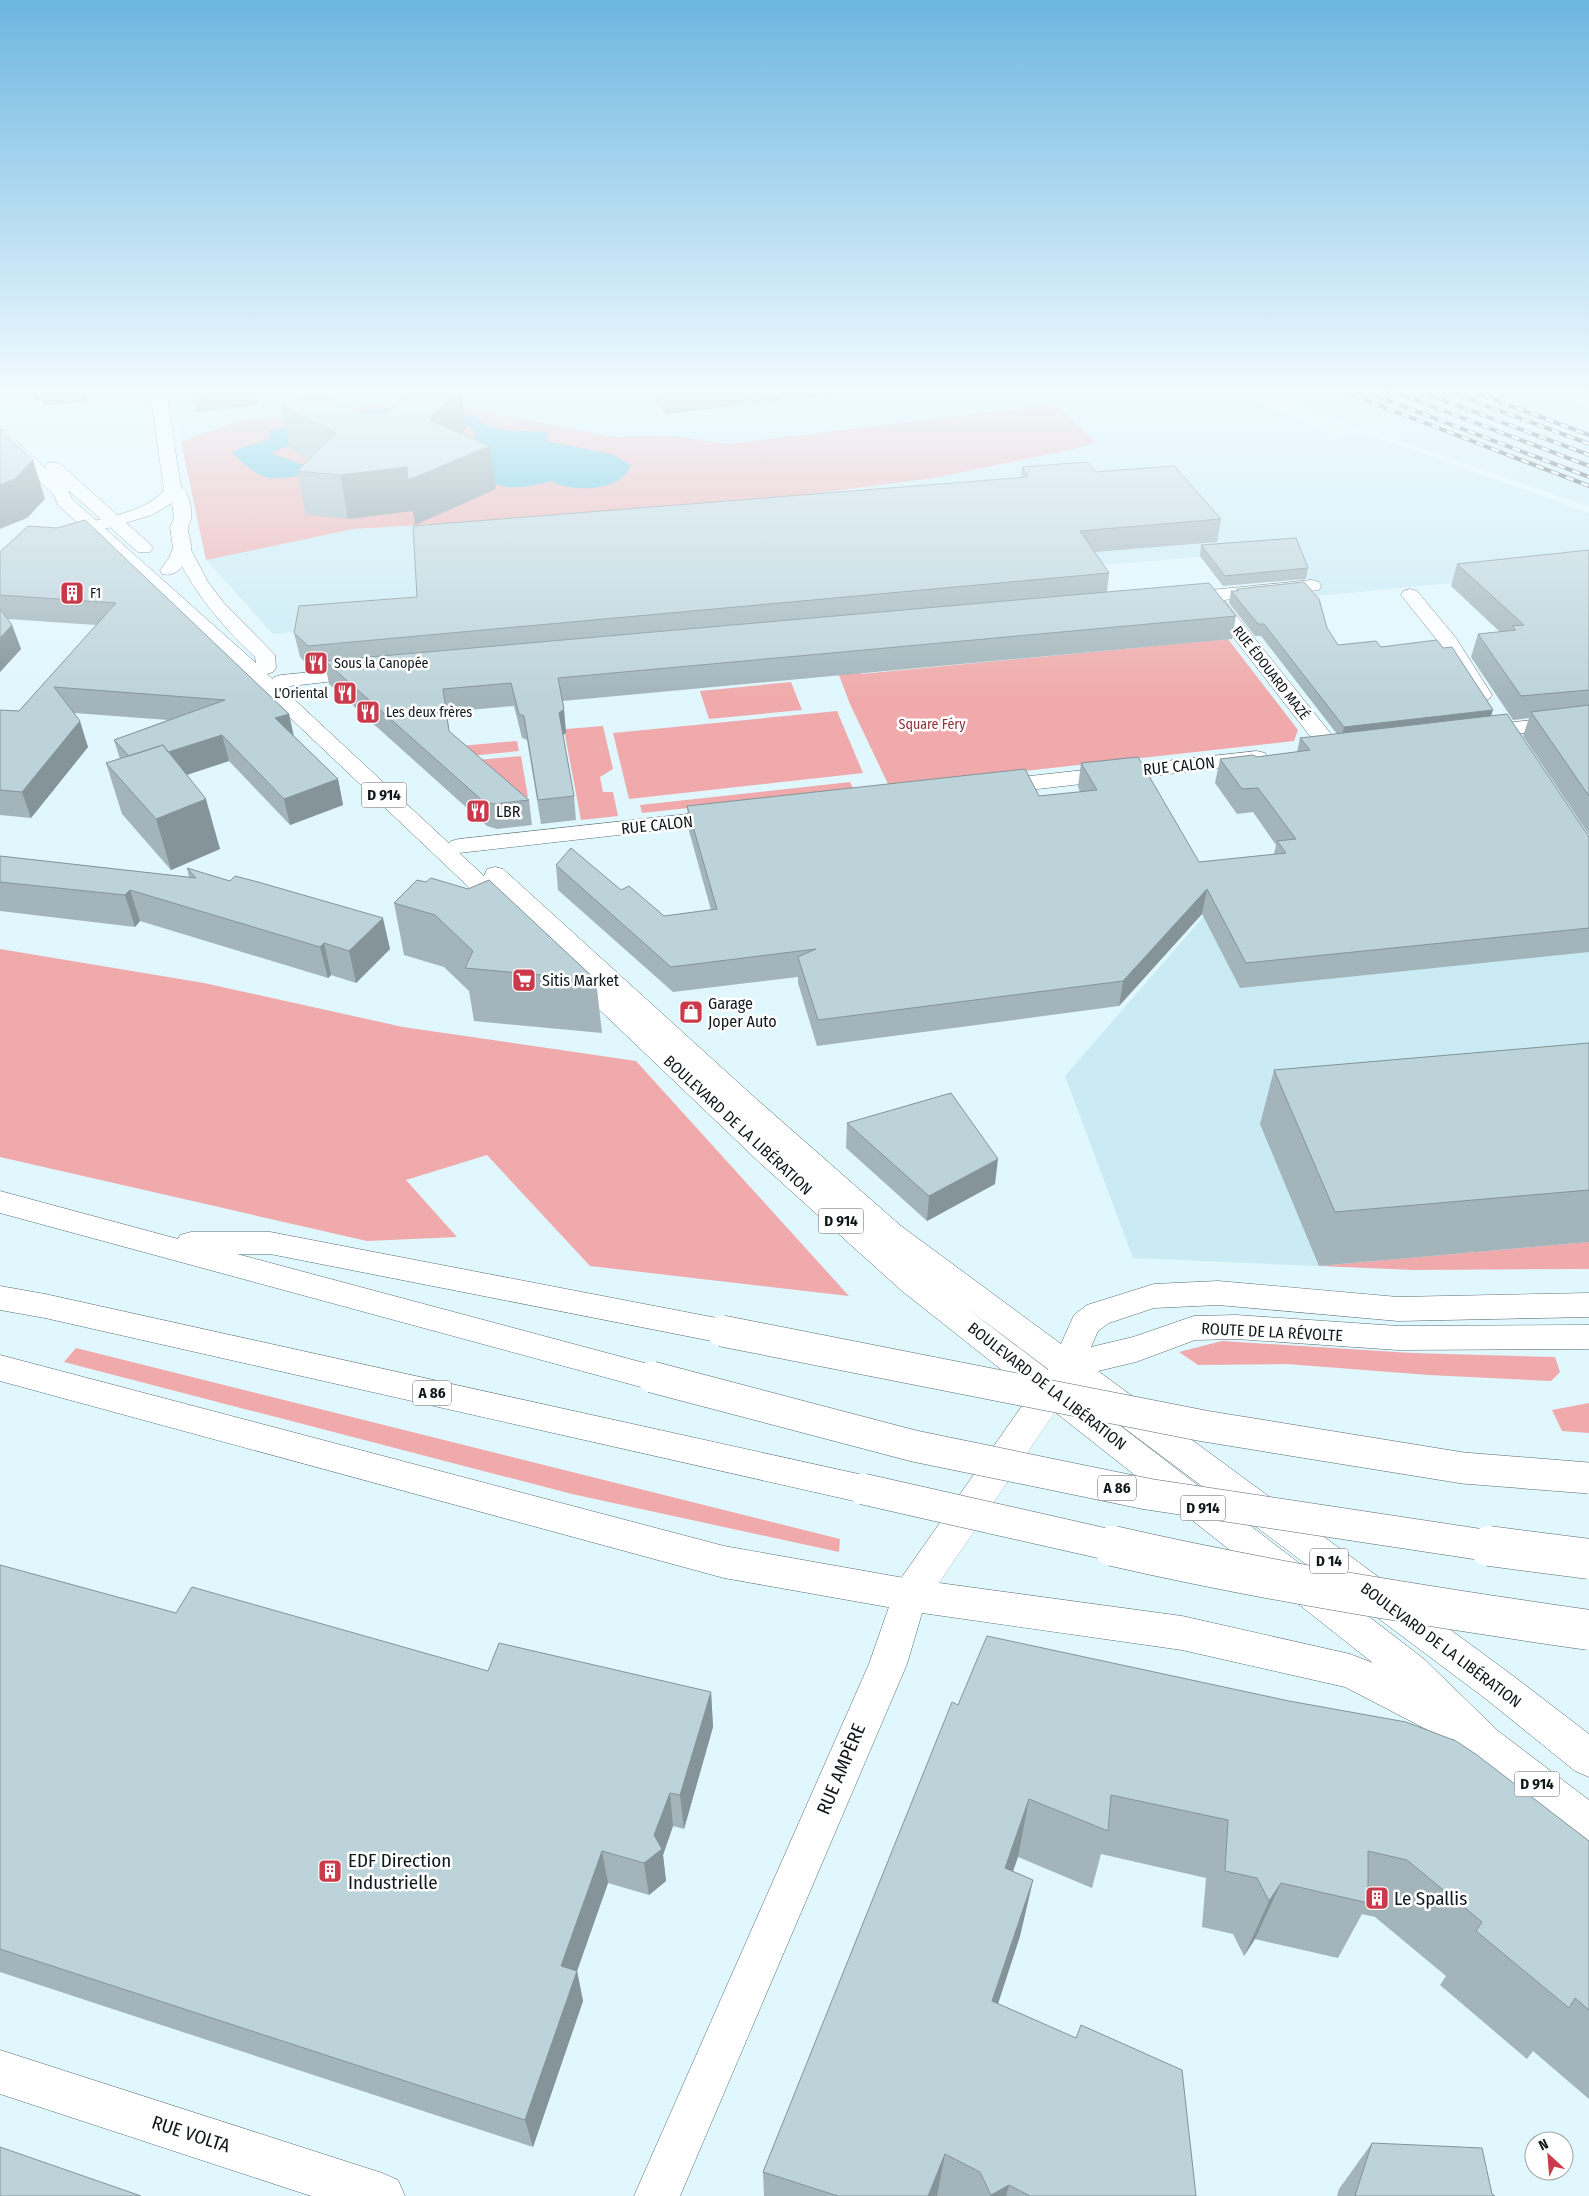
<svg xmlns="http://www.w3.org/2000/svg" width="1589" height="2196" font-family="'Fira Sans Condensed',sans-serif">
  <rect width="100%" height="100%" fill="#e0f7fe"/>
  <path fill="#caebf4" d="M 171,391 L 1235,391 L 1321,431 L 1374,436 L 1589,513 L 1589,570 L 1316,596 L 1294,549 L 273,634 L 206,560 Z
    M 1270,391 L 1546,391 L 1589,408 L 1589,506 L 1339,420 Z
    M 1589,877 L 1589,1242 L 1319,1266 L 1133,1258 L 1065,1076 L 1204,916 Z"/>
  <path fill="#f0aaab" d="M 428,400 L 613,437 L 671,436 L 729,444 L 1054,404 L 1096,442 L 1078,448 L 934,478 L 694,509 L 353,529 L 206,560 L 181,442 L 234,422 Z
    M 1228,639 L 1298,730 L 1294,741 L 889,786 L 850,704 L 837,670 L 846,640 L 861,674 Z
    M 791,682 L 802,710 L 709,719 L 700,691 Z
    M 837,711 L 863,773 L 629,799 L 613,733 Z
    M 603,726 L 613,769 L 600,777 L 603,792 L 613,792 L 618,816 L 581,820 L 565,735 L 566,729 Z
    M 517,741 L 519,751 L 470,756 L 460,746 Z
    M 521,756 L 528,797 L 515,799 L 476,760 Z
    M 850,782 L 854,790 L 642,813 L 640,805 Z
    M 0,949 L 204,983 L 403,1027 L 636,1061 L 849,1296 L 590,1266 L 487,1155 L 406,1180 L 457,1237 L 367,1241 L 0,1157 Z
    M 1589,1242 L 1589,1269 L 1581,1269 L 1414,1270 L 1319,1266 Z
    M 1222,1341 L 1412,1353 L 1555,1357 L 1560,1372 L 1551,1381 L 1429,1375 L 1287,1364 L 1198,1365 L 1179,1352 Z
    M 76,1348 L 840,1539 L 839,1552 L 572,1494 L 64,1362 Z
    M 1589,1403 L 1589,1433 L 1562,1431 L 1552,1410 Z"/>
  <path fill="#56bad4" d="M 371,409 L 444,412 L 476,417 L 485,425 L 504,430 L 548,432 L 546,441 L 612,454 L 631,465 C 622,492 573,493 551,481 C 534,486 500,494 487,477 C 481,469 477,457 472,448 L 476,435 L 471,427 L 455,426 L 298,436 L 287,441 L 294,443 L 271,453 L 303,465 L 303,475 C 264,482 261,479 232,453 C 244,442 259,448 271,436 L 268,431 C 302,422 340,426 371,409 Z"/>
  <g fill="none" stroke-linecap="round" stroke-linejoin="round">
    <g stroke="#576b71" stroke-width="1">
      <path id="minor" d="M 150,391 L 166,391 L 181,487 C 189,491 193,510 191,519 C 191,521 189,524 188,526 C 187,533 192,542 191,549 C 188,563 177,578 162,574 L 160,570 L 169,558 L 173,548 L 170,527 L 174,518 L 172,503 L 152,515 L 98,531 L 86,531 L 83,527 L 86,523 C 111,516 147,511 164,490 Z
        M 1312,580 L 1319,582 L 1321,586 L 1319,590 L 1224,600 L 1343,749 L 1340,754 L 1332,755 L 1324,754 L 1206,602 L 1181,605 L 1174,603 L 1171,599 L 1174,595 L 1181,593 Z
        M 1410,589 L 1417,591 L 1456,638 L 1492,695 L 1489,699 L 1482,701 L 1475,699 L 1441,645 L 1401,595 L 1403,591 Z
        M 364,667 L 371,669 L 374,673 L 371,677 L 281,687 L 274,685 L 271,681 L 274,677 L 281,675 Z
        M 1589,714 L 1589,726 L 1479,738 L 1471,737 L 1468,732 L 1471,727 L 1479,726 Z
        M 1257,751 L 1265,753 L 1268,758 L 1265,763 L 994,794 L 986,792 L 983,787 L 986,782 L 994,780 Z
        M 725,810 L 733,812 L 736,817 L 733,822 L 459,853 L 451,851 L 447,846 L 451,841 L 459,839 Z
        M 0,2050 L 382,2173 L 398,2180 L 405,2196 L 311,2196 L 0,2094 Z"/>
    </g>
    <g stroke="#576b71" stroke-width="1">
      <path id="major" d="M 0,429 L 6,431 L 45,468 L 47,463 L 59,463 L 150,544 L 153,548 L 150,552 L 138,552 L 68,490 L 72,499 L 256,663 L 255,657 C 220,624 193,592 173,548 L 176,544 L 188,544 L 208,582 L 224,603 L 275,655 L 276,668 L 273,672 L 267,674 L 484,876 L 487,869 L 495,867 L 503,869 L 753,1096 L 901,1226 L 1061,1344 L 1074,1315 L 1087,1305 L 1154,1284 L 1218,1281 L 1398,1297 L 1589,1293 L 1589,1317 L 1398,1321 L 1218,1305 L 1154,1308 L 1109,1323 L 1098,1331 L 1091,1347 L 1133,1337 L 1194,1316 L 1236,1315 L 1398,1326 L 1589,1325 L 1589,1349 L 1398,1350 L 1236,1339 L 1195,1340 L 1136,1362 L 1098,1371 L 1512,1675 L 1589,1734 L 1589,1777 L 1575,1771 L 1486,1699 L 1071,1388 L 1424,1659 L 1498,1731 L 1589,1800 L 1589,1845 L 1575,1839 L 1470,1757 L 1453,1739 L 1449,1741 L 1345,1687 L 1182,1650 L 922,1613 L 907,1664 L 680,2196 L 634,2196 L 869,1664 L 897,1584 L 1031,1393 L 902,1291 L 760,1163 L 562,974 L 558,968 L 562,962 L 574,961 L 517,908 L 515,914 L 506,916 L 497,914 L 224,655 L 58,505 L 54,495 L 0,443 ZM 964,1306 L 1048,1369 L 1048,1370 ZM 1055,1412 L 1373,1663 L 1350,1654 L 1182,1616 L 939,1583 Z"/>
    </g>
    <g stroke="#576b71" stroke-width="1">
      <path id="highway" d="M 0,1191 L 178,1239 L 180,1235 L 191,1232 L 270,1232 L 722,1319 L 733,1322 L 738,1331 L 733,1340 L 722,1343 L 270,1254 L 237,1254 L 663,1368 L 668,1377 L 663,1386 L 652,1390 L 0,1213 Z
        M 0,1286 L 45,1294 L 863,1475 L 875,1479 L 880,1489 L 875,1499 L 863,1503 L 45,1318 L 0,1310 Z
        M 0,1355 L 724,1546 L 910,1579 L 923,1584 L 928,1595 L 923,1606 L 910,1611 L 724,1578 L 0,1381 Z"/>
    </g>
    <use href="#minor" fill="#fff" fill-rule="evenodd"/>
    <use href="#major" fill="#fff" fill-rule="evenodd"/>
    <use href="#highway" fill="#fff" fill-rule="evenodd"/>
    <g stroke="#303b3e" stroke-width="4">
      <path id="rail" d="M 1342,391 L 1589,486
        M 1363,391 L 1589,477
        M 1392,391 L 1589,466
        M 1419,391 L 1589,455
        M 1447,391 L 1589,444
        M 1471,391 L 1589,435"/>
    </g>
    <use href="#rail" stroke="#fff" stroke-width="2.5" stroke-dasharray="8" stroke-linecap="butt"/>
    <g stroke="#576b71" stroke-width="32" stroke-linecap="butt">
      <path id="highway-bridge-far1" d="M 722,1331 L 1204,1426 L 1463,1468 L 1589,1478
        M 652,1377 L 914,1446 L 1147,1494 L 1497,1547
        M 863,1489 L 1119,1547"/>
    </g>
    <g stroke="#576b71" stroke-width="41" stroke-linecap="butt">
      <path id="highway-bridge" d="M 1113,1546 C 1270,1582 1430,1607 1589,1630
        M 1489,1546 L 1589,1559"/>
    </g>
    <use href="#highway-bridge-far1" stroke="#fff" stroke-width="31"/>
    <use href="#highway-bridge" stroke="#fff" stroke-width="40"/>
  </g>
  <path fill="#a3b5bb" d="M 650,391 L 839,391 L 830,396 L 822,393 L 811,398 L 803,395 L 792,400 L 784,397 L 772,403 L 764,399 L 753,405 L 744,402 L 735,406 L 665,414 Z
    M 841,391 L 853,391 L 848,394 Z
    M 944,391 L 957,391 L 957,394 Z
    M 281,406 L 365,413 L 466,428 L 461,433 L 496,489 L 415,525 L 413,511 L 348,519 L 306,515 L 297,471 L 309,459 L 290,449 Z
    M 1022,467 L 1095,472 L 1221,519 L 1217,542 L 1095,552 L 1109,573 L 1107,592 L 1236,616 L 1232,639 L 563,701 L 566,733 L 563,735 L 574,796 L 576,820 L 541,824 L 527,740 L 522,738 L 514,706 L 447,712 L 449,732 L 529,800 L 532,825 L 497,829 L 487,826 L 329,684 L 326,669 L 313,670 L 300,657 L 294,633 L 417,597 L 1021,478 Z
    M 28,526 L 289,714 L 294,736 L 338,779 L 343,805 L 290,825 L 229,761 L 186,775 L 220,849 L 171,870 L 122,814 L 106,763 L 120,759 L 114,740 L 168,720 L 74,713 L 88,747 L 31,818 L 0,815 L 0,710 L 19,711 L 96,625 L 8,619 L 12,625 L 21,649 L 0,672 L 0,552 Z
    M 1201,545 L 1308,568 L 1306,579 L 1223,586 L 1200,556 Z
    M 1589,550 L 1589,835 L 1523,736 L 1529,718 L 1513,720 L 1471,657 L 1478,634 L 1500,632 L 1451,586 L 1457,564 Z
    M 1237,589 L 1327,628 L 1338,645 L 1381,647 L 1491,716 L 1589,837 L 1589,952 L 1240,988 L 1202,914 L 1119,1006 L 817,1046 L 798,983 L 798,977 L 673,992 L 558,890 L 556,865 L 621,890 L 664,916 L 711,910 L 689,831 L 687,806 L 1039,796 L 1080,792 L 1078,787 L 1081,763 L 1199,862 L 1274,854 L 1276,845 L 1253,812 L 1237,814 L 1215,783 L 1220,759 L 1257,757 L 1297,752 L 1300,738 L 1337,734 L 1261,636 L 1255,636 L 1229,603 L 1231,591 L 1236,591 Z
    M 0,856 L 189,877 L 187,868 L 390,949 L 356,983 L 331,975 L 328,978 L 140,921 L 135,927 L 0,911 Z
    M 417,880 L 596,980 L 602,1033 L 474,1021 L 469,991 L 444,967 L 404,955 L 394,903 Z
    M 1589,1043 L 1589,1242 L 1319,1266 L 1260,1124 L 1274,1070 Z
    M 847,1123 L 995,1184 L 927,1221 L 846,1148 Z
    M 0,1565 L 176,1613 L 488,1671 L 711,1692 L 713,1727 L 684,1829 L 673,1826 L 663,1855 L 666,1881 L 649,1895 L 608,1883 L 577,1971 L 583,2001 L 533,2147 L 0,1972 Z
    M 958,1705 L 1589,1841 L 1589,2099 L 1533,2051 L 1527,2059 L 1440,1985 L 1446,1976 L 1375,1917 L 1362,1914 L 1338,1958 L 1255,1939 L 1244,1956 L 1233,1934 L 1202,1927 L 1206,1878 L 1101,1854 L 1092,1888 L 1018,1857 L 1013,1871 L 1033,1880 L 1020,1936 L 998,2003 L 1196,2196 L 764,2196 L 763,2172 Z
    M 1372,2143 L 1492,2194 L 1495,2196 L 1337,2196 L 1339,2189 Z"/>
  <path fill="#849499" d="M 33,391 L 86,391 L 87,401 L 44,406 L 42,400 L 36,401 Z
    M 239,391 L 287,391 L 256,394 L 258,405 L 197,412 L 193,397 Z
    M 456,391 L 461,391 L 466,428 L 435,463 L 429,420 Z
    M 664,391 L 744,391 L 744,402 L 735,406 L 665,414 Z
    M 752,391 L 763,391 L 764,399 L 753,405 Z
    M 772,391 L 784,391 L 784,397 L 772,403 Z
    M 792,391 L 803,391 L 803,395 L 792,400 Z
    M 811,391 L 822,391 L 822,393 L 811,398 Z
    M 830,391 L 839,391 L 830,396 Z
    M 490,446 L 496,489 L 415,525 L 413,511 L 348,519 L 340,475 Z
    M 33,460 L 45,499 L 27,518 L 0,529 L 0,485 Z
    M 12,625 L 21,649 L 0,672 L 0,638 Z
    M 564,709 L 566,733 L 561,736 L 559,713 Z
    M 1493,710 L 1489,722 L 1341,740 L 1344,727 Z
    M 289,714 L 294,739 L 275,718 Z
    M 80,721 L 88,747 L 31,818 L 22,792 Z
    M 222,735 L 229,761 L 144,789 L 136,763 Z
    M 338,779 L 343,805 L 290,825 L 284,799 Z
    M 206,799 L 220,849 L 171,870 L 156,819 Z
    M 1207,889 L 1202,914 L 1119,1006 L 1123,981 Z
    M 130,890 L 140,921 L 135,927 L 125,895 Z
    M 383,918 L 390,949 L 356,983 L 349,951 Z
    M 324,943 L 331,975 L 328,978 L 320,947 Z
    M 998,1159 L 995,1184 L 927,1221 L 929,1196 Z
    M 711,1692 L 713,1727 L 684,1829 L 680,1795 Z
    M 670,1793 L 673,1826 L 663,1855 L 666,1881 L 649,1895 L 644,1863 Z
    M 1029,1799 L 1018,1857 L 994,1924 L 1005,1868 Z
    M 602,1851 L 608,1883 L 577,1971 L 583,2001 L 533,2147 L 525,2120 L 561,1966 Z
    M 1033,1880 L 1020,1936 L 982,2053 L 992,2001 Z
    M 1281,1883 L 1255,1939 L 1244,1956 L 1269,1901 Z
    M 945,2154 L 937,2196 L 928,2196 Z
    M 1009,2185 L 1006,2196 L 991,2196 L 991,2195 Z"/>
  <path fill="#bdd3da" stroke="#849499" d="M 192,391 L 245,391 L 193,397 Z
    M 410,391 L 456,391 L 429,420 L 490,446 L 408,480 L 407,467 L 340,475 L 297,471 L 336,433 L 281,406 L 318,394 L 365,413 L 389,412 Z
    M 0,429 L 33,460 L 15,479 L 0,485 Z
    M 1087,462 L 1095,472 L 1174,466 L 1221,519 L 1080,531 L 1109,573 L 308,646 L 294,633 L 299,606 L 417,597 L 413,526 L 1028,477 L 1022,467 Z
    M 85,520 L 289,714 L 275,718 L 338,779 L 284,799 L 222,735 L 168,752 L 163,745 L 129,756 L 114,740 L 225,700 L 54,687 L 80,721 L 22,792 L 0,790 L 0,710 L 19,711 L 116,603 L 0,595 L 0,552 L 28,526 L 57,528 Z
    M 1296,538 L 1308,568 L 1225,576 L 1201,545 Z
    M 1589,550 L 1589,690 L 1521,696 L 1478,634 L 1516,630 L 1512,626 L 1524,625 L 1457,564 Z
    M 1304,582 L 1319,599 L 1327,628 L 1338,645 L 1376,641 L 1381,647 L 1437,640 L 1443,648 L 1452,647 L 1493,710 L 1344,727 L 1264,624 L 1258,624 L 1231,591 L 1238,591 L 1237,589 Z
    M 1209,583 L 1236,616 L 558,678 L 564,709 L 559,713 L 574,796 L 538,800 L 524,716 L 519,714 L 511,683 L 443,689 L 449,731 L 529,800 L 494,804 L 484,802 L 325,661 Z
    M 0,609 L 12,625 L 0,638 Z
    M 1589,705 L 1589,796 L 1531,712 Z
    M 1507,714 L 1589,837 L 1589,928 L 1246,963 L 1207,889 L 1123,981 L 818,1020 L 798,957 L 816,949 L 671,967 L 556,865 L 571,848 L 621,890 L 629,886 L 664,916 L 717,909 L 687,806 L 1025,769 L 1039,796 L 1097,790 L 1081,763 L 1138,757 L 1199,862 L 1286,853 L 1277,841 L 1296,839 L 1258,788 L 1242,789 L 1220,759 L 1253,755 L 1257,757 L 1310,750 L 1300,738 Z
    M 163,745 L 206,799 L 156,819 L 106,763 Z
    M 0,856 L 196,878 L 187,868 L 230,881 L 235,876 L 258,882 L 383,918 L 349,951 L 324,943 L 320,947 L 130,890 L 125,895 L 0,882 Z
    M 431,878 L 468,889 L 489,880 L 596,980 L 465,968 L 473,951 L 435,915 L 394,903 L 417,880 L 426,882 Z
    M 1589,1043 L 1589,1190 L 1335,1212 L 1274,1070 Z
    M 951,1093 L 998,1159 L 929,1196 L 847,1123 Z
    M 0,1565 L 176,1613 L 192,1587 L 488,1671 L 499,1643 L 711,1692 L 680,1795 L 670,1793 L 654,1835 L 662,1849 L 644,1863 L 602,1851 L 561,1966 L 577,1971 L 525,2120 L 0,1949 Z
    M 987,1636 L 1289,1701 L 1406,1722 L 1456,1741 L 1477,1755 L 1589,1841 L 1589,2010 L 1575,1998 L 1569,2008 L 1476,1931 L 1482,1922 L 1407,1860 L 1368,1851 L 1368,1903 L 1281,1883 L 1269,1901 L 1257,1878 L 1225,1871 L 1228,1820 L 1111,1795 L 1108,1831 L 1029,1799 L 1005,1868 L 1033,1880 L 992,2001 L 1076,2038 L 1081,2025 L 1182,2070 L 1196,2196 L 1030,2196 L 1009,2185 L 991,2195 L 980,2172 L 945,2154 L 928,2196 L 838,2196 L 763,2172 L 952,1702 L 958,1705 Z
    M 1372,2143 L 1482,2148 L 1492,2194 L 1495,2196 L 1355,2196 Z
    M 0,2147 L 141,2196 L 0,2196 Z"/>
  <linearGradient id="sky" x2="0" y2="1"><stop stop-color="#6db6e0"/><stop offset="0.56" stop-color="#f1fbff"/><stop offset="1" stop-color="#f1fbff" stop-opacity="0"/></linearGradient>
  <rect width="1589" height="698" fill="url(#sky)"/>
  <defs>
    <g id="building-square" transform="scale(1.25)"><rect x="-9" y="-9" width="18" height="18" rx="4" fill="#ca3a4b" stroke="#fff"/><path d="M-4-6H4V6H1V3H-1V6H-4ZM-2.5-4.3h1.7v1.8h-1.7ZM.8-4.3h1.7v1.8H.8ZM-2.5-1h1.7V.8h-1.7ZM.8-1h1.7V.8H.8Z" fill="#fff"/></g>
    <g id="restaurant-square" transform="scale(1.25)"><rect x="-9" y="-9" width="18" height="18" rx="4" fill="#ca3a4b" stroke="#fff"/><path d="M-5-6h1v4h1v-4h1v4h1v-4h1v5L-1.5 .5V6h-2V.5L-5-1ZM5-6V6H3V1.5H1.5Q1.5-4 5-6Z" fill="#fff"/></g>
    <g id="supermarket-square" transform="scale(1.25)"><rect x="-9" y="-9" width="18" height="18" rx="4" fill="#ca3a4b" stroke="#fff"/><path d="M-6-5.5h2.5l.6 2H6L4.5 2H-2.5L-4.4-4H-6ZM-1.5 3.2a1.3 1.3 0 1 0 .1 0ZM3 3.2a1.3 1.3 0 1 0 .1 0Z" fill="#fff"/></g>
    <g id="shop-square" transform="scale(1.25)"><rect x="-9" y="-9" width="18" height="18" rx="4" fill="#ca3a4b" stroke="#fff"/><path d="M-5-2.5h2.3a2.7 3.5 0 0 1 5.4 0H5L5.5 6h-11ZM-1.5-2.5h3a1.5 2.3 0 0 0-3 0Z" fill="#fff"/></g>
  </defs>
  <g fill-rule="evenodd">
    <use href="#building-square" x="72" y="593"/>
    <use href="#restaurant-square" x="316" y="663"/>
    <use href="#restaurant-square" x="345" y="693"/>
    <use href="#restaurant-square" x="368" y="712"/>
    <use href="#restaurant-square" x="478" y="811"/>
    <use href="#supermarket-square" x="524" y="980"/>
    <use href="#shop-square" x="691" y="1012"/>
    <use href="#building-square" x="330" y="1871"/>
    <use href="#building-square" x="1377" y="1898"/>
  </g>
  <g text-anchor="middle" dominant-baseline="central" stroke-width="5" stroke-linejoin="round" paint-order="stroke">
    <g font-size="14" fill="#10181b" stroke="#fff" text-anchor="start">
      <text x="90" y="593">F1</text>
      <text x="334" y="663">Sous la Canopée</text>
      <text x="328" y="693" text-anchor="end">L'Oriental</text>
      <text x="386" y="712">Les deux frères</text>
    </g>
    <g font-size="14" fill="#10181b" stroke="#fff">
      <text transform="translate(1271 673) rotate(52)">RUE ÉDOUARD MAZÉ</text>
    </g>
    <g font-size="14" fill="#91313a" stroke="#fff">
      <text x="932" y="724">Square Féry</text>
    </g>
    <g fill="#fff" stroke="#585d5f" stroke-width="1">
      <rect x="361.5" y="782.5" width="45" height="25" rx="4"/>
      <rect x="818.5" y="1208.5" width="45" height="25" rx="4"/>
      <rect x="413" y="1380.5" width="38" height="25" rx="4"/>
      <rect x="1098" y="1475.5" width="38" height="25" rx="4"/>
      <rect x="1180.5" y="1495.5" width="45" height="25" rx="4"/>
      <rect x="1310" y="1548.5" width="38" height="25" rx="4"/>
      <rect x="1514.5" y="1771.5" width="45" height="25" rx="4"/>
    </g>
    <g font-size="15" font-weight="bold" fill="#10181b">
      <text x="384" y="795">D 914</text>
      <text x="841" y="1221">D 914</text>
      <text x="432" y="1393">A 86</text>
      <text x="1117" y="1488">A 86</text>
      <text x="1203" y="1508">D 914</text>
      <text x="1329" y="1561">D 14</text>
      <text x="1537" y="1784">D 914</text>
    </g>
    <g font-size="16" fill="#10181b" stroke="#fff">
      <text transform="translate(1179 766) rotate(-6)">RUE CALON</text>
      <text transform="translate(657 825) rotate(-6)">RUE CALON</text>
      <text transform="translate(738 1125) rotate(43)">BOULEVARD DE LA LIBÉRATION</text>
      <text transform="translate(1272 1332) rotate(3)">ROUTE DE LA RÉVOLTE</text>
      <text transform="translate(1047 1386) rotate(38)">BOULEVARD DE LA LIBÉRATION</text>
      <text transform="translate(1441 1645) rotate(37)">BOULEVARD DE LA LIBÉRATION</text>
    </g>
    <g font-size="16" fill="#10181b" stroke="#fff" text-anchor="start">
      <text x="496" y="811">LBR</text>
      <text x="542" y="980">Sitis Market</text>
      <text x="708" y="1003">Garage<tspan x="708" dy="18">Joper Auto</tspan></text>
    </g>
    <g font-size="19" fill="#10181b" stroke="#fff">
      <text transform="translate(841 1769) rotate(-67)">RUE AMPÈRE</text>
      <text transform="translate(191 2134) rotate(18)">RUE VOLTA</text>
    </g>
    <g font-size="19" fill="#10181b" stroke="#fff" text-anchor="start">
      <text x="348" y="1860">EDF Direction<tspan x="348" dy="22">Industrielle</tspan></text>
      <text x="1394" y="1898">Le Spallis</text>
    </g>
  </g>
  <g transform="translate(1549 2156) rotate(334)"><circle r="24" fill="#ffffff" stroke="#9fa3a4"/>
  <path d="M0-4L9 19L0 12L-9 19Z" fill="#ca3a4b"/>
  <text y="-8" font-size="14" font-weight="bold" text-anchor="middle" fill="#10181b">N</text>
  </g>
</svg>
